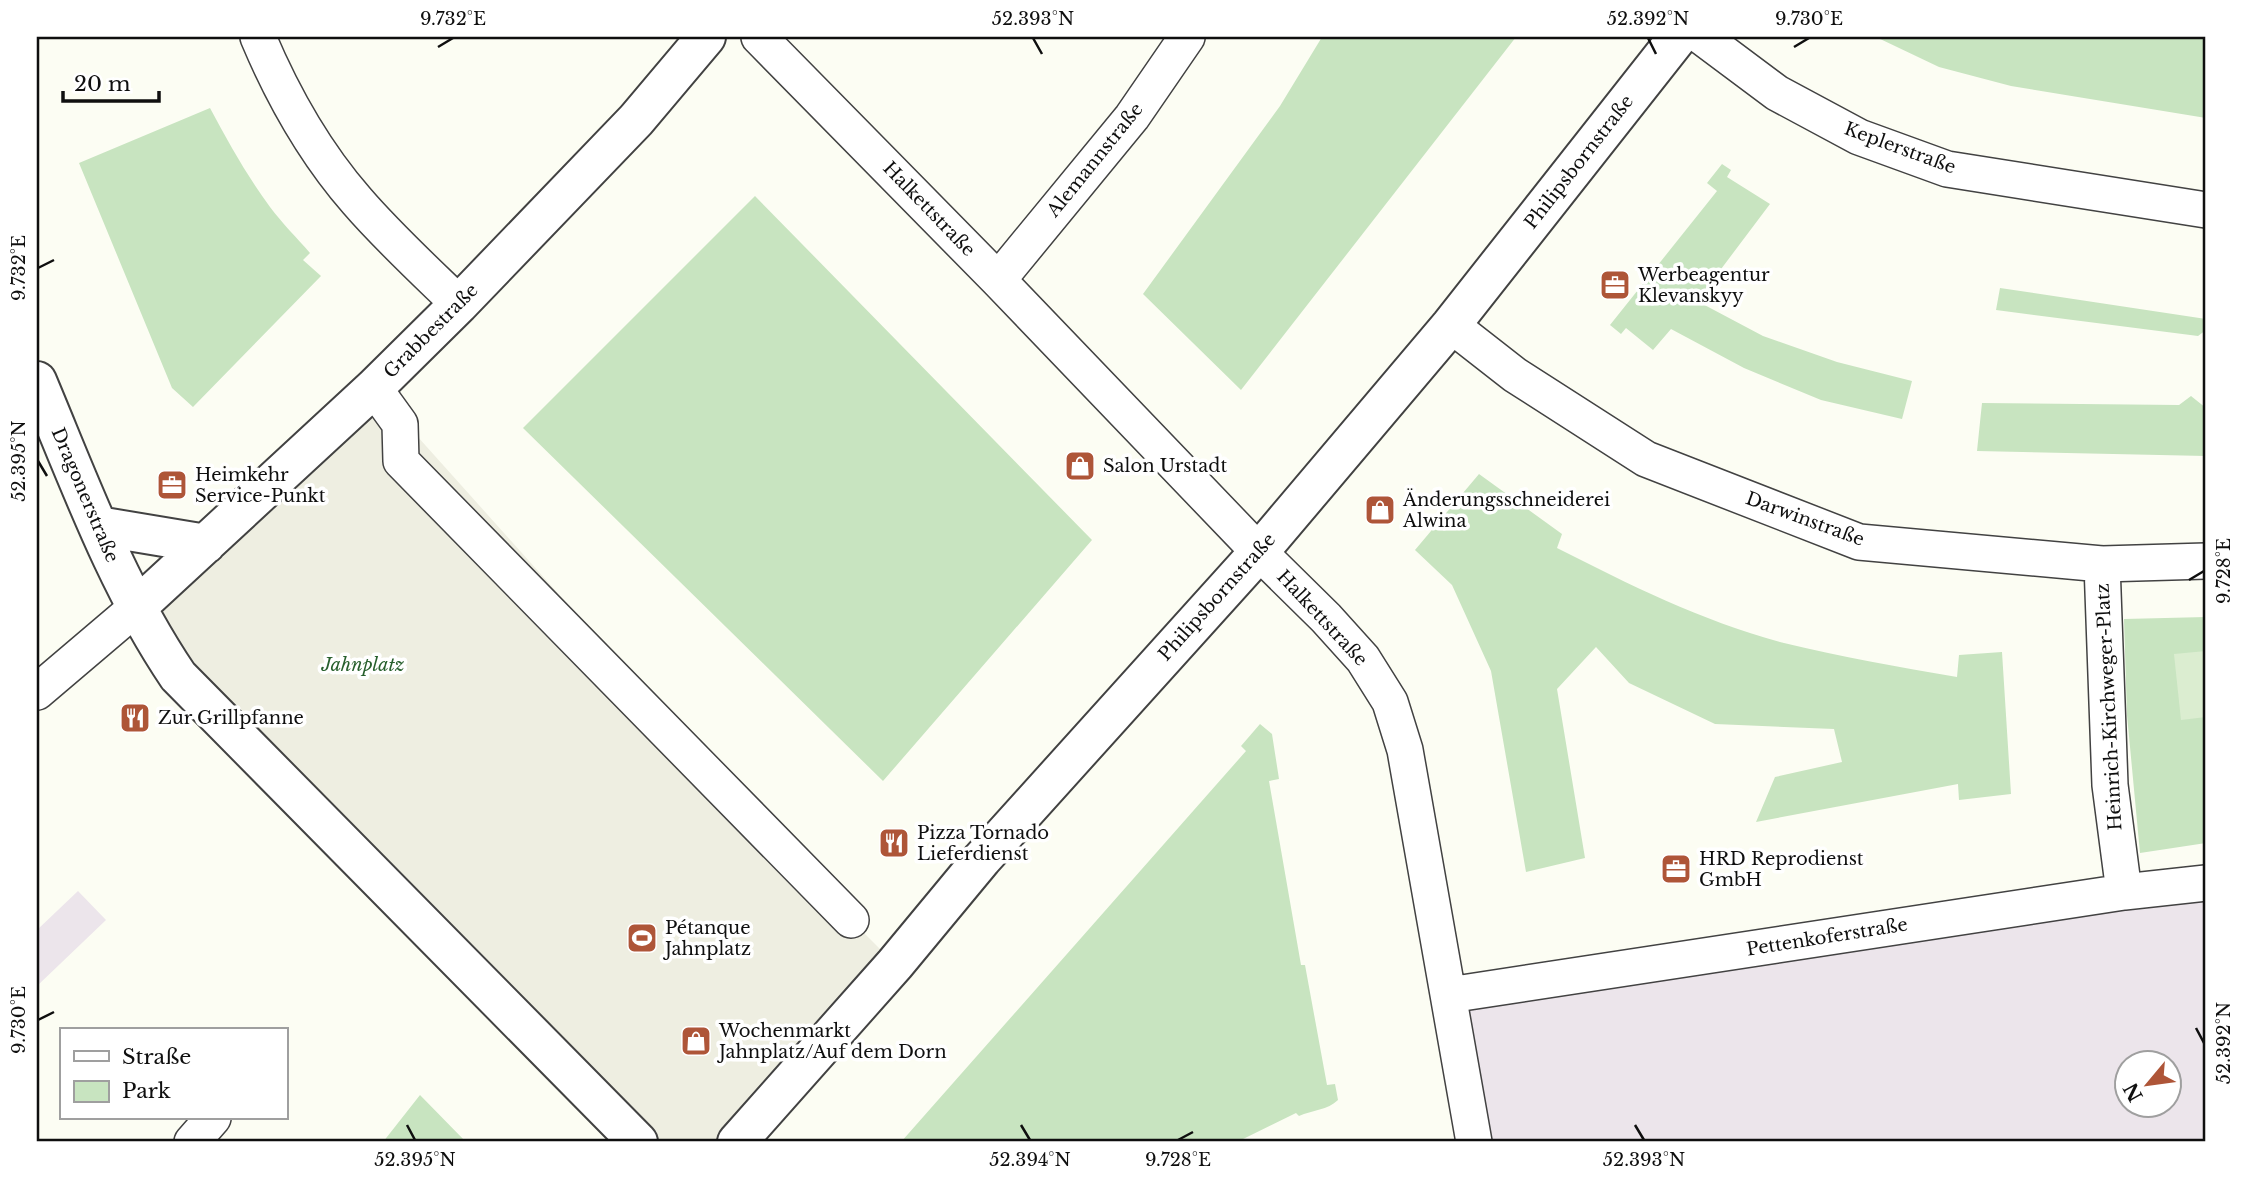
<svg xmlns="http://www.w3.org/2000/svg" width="2243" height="1179" font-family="'Libre Baskerville',serif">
  <rect width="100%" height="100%" fill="#fcfdf3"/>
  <path fill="#ece5eb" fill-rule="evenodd" d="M 2206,883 L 2206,1142 L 1474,1142 L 1449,995 ZM 2128,1064 L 2170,1064 L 2170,1106 L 2128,1106 Z
    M 78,891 L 106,920 L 37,986 L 37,930 Z"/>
  <path fill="#c8e4c0" d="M 1322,37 L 1516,37 L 1241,390 L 1143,294 L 1280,106 Z
    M 1876,37 L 2206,37 L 2206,118 L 2011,86 L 1939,67 Z
    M 210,108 C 228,142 247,176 270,207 C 282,223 297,238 310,253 L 303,260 L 321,276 L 193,407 L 172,388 L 79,163 Z
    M 1722,164 L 1731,170 L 1727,177 L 1770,204 L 1697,301 L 1763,336 L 1837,362 L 1912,381 L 1902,419 L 1821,400 L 1744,368 L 1671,329 L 1653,350 L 1626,328 L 1621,334 L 1610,325 L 1717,191 L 1707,183 Z
    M 755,196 L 1092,540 L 883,781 L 523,428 Z
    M 2000,288 L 2206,319 L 2206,330 L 2198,336 L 1996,310 Z
    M 2191,396 L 2206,408 L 2206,456 L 1977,451 L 1982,403 L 2179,405 Z
    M 1479,474 L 1562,534 L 1557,548 C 1630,585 1704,622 1784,643 C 1841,657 1899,667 1957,677 L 1959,655 L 2002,652 L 2011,794 L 1959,800 L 1958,784 L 1756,822 L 1775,777 L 1842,762 L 1834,729 L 1715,724 L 1629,683 L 1596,647 L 1557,689 L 1585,858 L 1526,872 L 1491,671 L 1452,585 L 1415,550 Z
    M 2206,617 L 2206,843 L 2140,853 L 2127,715 L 2124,619 Z
    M 1260,724 L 1272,734 L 1279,779 L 1269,781 L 1301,965 L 1305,965 L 1327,1085 L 1335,1084 L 1338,1100 C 1328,1110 1312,1110 1299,1116 L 1296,1113 L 1237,1142 L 901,1142 L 1246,751 L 1241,746 Z
    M 420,1095 L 466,1142 L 383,1142 Z"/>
  <path fill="#dbedd0" d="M 2206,651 L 2206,717 L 2181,720 L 2174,654 Z"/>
  <path fill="#eeeee1" d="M 374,388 L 851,920 L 895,964 L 737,1142 L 638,1142 L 178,676 L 152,594 Z"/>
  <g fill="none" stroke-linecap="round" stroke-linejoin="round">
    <g stroke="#424242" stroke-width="38">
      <path id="minor" d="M 258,37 C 282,94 316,154 357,201 C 388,237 425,271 459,304
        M 759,37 L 998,280 L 1259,552 L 1326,618 L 1363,659 L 1390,702 L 1405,750 L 1474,1142
        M 1702,37 L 1777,93 L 1859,137 L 1947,169 L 2206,210
        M 998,280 L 1132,117 L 1187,37
        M 1451,325 L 1515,375 L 1646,459 L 1859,542 L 2102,564 L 2206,561
        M 374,388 L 400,424 L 401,461 L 851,920
        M 2102,564 L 2110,785 L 2124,892
        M 37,692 L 137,607
        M 1449,995 L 2124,892 L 2206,883
        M 192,1142 L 213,1118"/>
    </g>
    <g stroke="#424242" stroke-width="42">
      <path id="tertiary" d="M 37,381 C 79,481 117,586 178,676 L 638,1142
        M 98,526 L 206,544
        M 137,607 L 374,388 L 459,304 L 636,120 L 706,37
        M 737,1142 L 895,964 L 982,859 L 1259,552 L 1451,325 L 1678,37"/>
    </g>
    <use href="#minor" stroke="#fff" stroke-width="35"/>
    <use href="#tertiary" stroke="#fff" stroke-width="38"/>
  </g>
  <path fill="none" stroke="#0f0f0f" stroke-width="2.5" d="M 1033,38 L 1042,54M 1648,38 L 1656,54M 438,47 L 453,38M 1794,47 L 1809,38M 38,268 L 54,260M 38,461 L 47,476M 2189,580 L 2204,571M 38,1020 L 54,1012M 2196,1028 L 2204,1043M 407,1125 L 415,1140M 1021,1125 L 1030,1140M 1635,1125 L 1644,1140M 1178,1140 L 1193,1132"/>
  <defs>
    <g id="office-square" transform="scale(1.575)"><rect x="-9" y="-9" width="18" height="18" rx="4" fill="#ae5538" stroke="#fff"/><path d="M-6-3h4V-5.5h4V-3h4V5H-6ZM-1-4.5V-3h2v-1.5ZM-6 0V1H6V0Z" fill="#fff"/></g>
    <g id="shop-square" transform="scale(1.575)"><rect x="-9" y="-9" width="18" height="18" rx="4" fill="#ae5538" stroke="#fff"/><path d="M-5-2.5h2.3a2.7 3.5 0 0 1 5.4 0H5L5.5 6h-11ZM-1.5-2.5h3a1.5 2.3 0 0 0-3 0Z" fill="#fff"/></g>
    <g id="restaurant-square" transform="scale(1.575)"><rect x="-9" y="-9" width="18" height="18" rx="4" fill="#ae5538" stroke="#fff"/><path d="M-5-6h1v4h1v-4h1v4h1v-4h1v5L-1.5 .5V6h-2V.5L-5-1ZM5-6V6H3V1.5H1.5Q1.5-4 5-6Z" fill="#fff"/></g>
    <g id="stadium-square" transform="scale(1.575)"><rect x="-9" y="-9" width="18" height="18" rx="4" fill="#ae5538" stroke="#fff"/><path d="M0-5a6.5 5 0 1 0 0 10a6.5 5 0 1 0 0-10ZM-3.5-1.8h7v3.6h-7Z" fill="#fff"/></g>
  </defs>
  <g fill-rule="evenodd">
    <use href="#office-square" x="1615" y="285"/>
    <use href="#shop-square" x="1080" y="466"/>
    <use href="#office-square" x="172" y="485"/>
    <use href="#shop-square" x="1380" y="510"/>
    <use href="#restaurant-square" x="135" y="718"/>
    <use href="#restaurant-square" x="894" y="843"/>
    <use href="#office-square" x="1676" y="869"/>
    <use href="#stadium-square" x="642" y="938"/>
    <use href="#shop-square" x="696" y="1041"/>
  </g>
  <g text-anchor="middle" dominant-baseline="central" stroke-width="7" stroke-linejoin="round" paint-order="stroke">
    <g font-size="18" fill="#0f0f0f" stroke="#fff">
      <text transform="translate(1900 148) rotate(20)">Keplerstraße</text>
      <text transform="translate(1095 160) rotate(-51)">Alemannstraße</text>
      <text transform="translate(1579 162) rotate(-52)">Philipsbornstraße</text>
      <text transform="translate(929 209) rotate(46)">Halkettstraße</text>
      <text transform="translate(431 331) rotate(-45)">Grabbestraße</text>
      <text transform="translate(85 495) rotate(67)">Dragonerstraße</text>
      <text transform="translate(1805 519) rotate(20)">Darwinstraße</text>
      <text transform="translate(1217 597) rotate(-48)">Philipsbornstraße</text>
      <text transform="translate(1322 618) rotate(47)">Halkettstraße</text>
      <text transform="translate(2109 707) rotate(-93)">Heinrich-Kirchweger-Platz</text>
      <text transform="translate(1827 937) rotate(-9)">Pettenkoferstraße</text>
    </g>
    <g font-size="18" fill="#0f0f0f" stroke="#fff" text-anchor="start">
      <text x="1638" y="275">Werbeagentur<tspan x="1638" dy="21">Klevanskyy</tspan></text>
      <text x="1103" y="466">Salon Urstadt</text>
      <text x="195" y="475">Heimkehr<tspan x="195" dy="21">Service-Punkt</tspan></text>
      <text x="1403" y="500">Änderungsschneiderei<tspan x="1403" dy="21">Alwina</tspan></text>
      <text x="158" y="718">Zur Grillpfanne</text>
      <text x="917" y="833">Pizza Tornado<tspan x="917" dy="21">Lieferdienst</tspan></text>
      <text x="1699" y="859">HRD Reprodienst<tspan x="1699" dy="21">GmbH</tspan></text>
      <text x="665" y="928">Pétanque<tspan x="665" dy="21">Jahnplatz</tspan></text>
      <text x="719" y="1031">Wochenmarkt<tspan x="719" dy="21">Jahnplatz/Auf dem Dorn</tspan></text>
    </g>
    <g font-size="18" font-style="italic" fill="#275f2c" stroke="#fff">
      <text x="363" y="665">Jahnplatz</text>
    </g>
  </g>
  <rect width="2243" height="1179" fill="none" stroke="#ffffff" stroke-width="77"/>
  <rect x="60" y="1028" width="228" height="91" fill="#ffffff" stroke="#9f9f9f" stroke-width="2"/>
  <rect x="74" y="1051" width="35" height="10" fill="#ffffff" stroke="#9f9f9f" stroke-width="2"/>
  <text x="122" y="1064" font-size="21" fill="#0f0f0f">Straße</text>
  <rect x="74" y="1081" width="35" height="21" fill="#c8e4c0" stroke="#9f9f9f" stroke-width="2"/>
  <text x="122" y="1098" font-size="21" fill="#0f0f0f">Park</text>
  <g transform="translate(2148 1084) rotate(241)"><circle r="33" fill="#ffffff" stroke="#9f9f9f" stroke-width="2"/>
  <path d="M0-5L12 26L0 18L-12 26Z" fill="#ae5538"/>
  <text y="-10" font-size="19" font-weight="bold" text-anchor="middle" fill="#0f0f0f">N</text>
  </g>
  <path d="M63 91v10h96v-10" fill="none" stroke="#0f0f0f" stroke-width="3.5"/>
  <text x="74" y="91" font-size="21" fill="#0f0f0f" stroke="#ffffff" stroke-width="5" paint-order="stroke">20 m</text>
  <rect x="38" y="38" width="2166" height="1102" fill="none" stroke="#0f0f0f" stroke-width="2.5"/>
  <g font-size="18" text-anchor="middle" fill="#0f0f0f">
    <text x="453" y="25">9.732°E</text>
    <text x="1033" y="25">52.393°N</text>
    <text x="1648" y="25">52.392°N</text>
    <text x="1809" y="25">9.730°E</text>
    <text transform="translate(19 268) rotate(-90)" y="6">9.732°E</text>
    <text transform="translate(19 461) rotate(-90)" y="6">52.395°N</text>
    <text transform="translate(2224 571) rotate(-90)" y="6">9.728°E</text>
    <text transform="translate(19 1020) rotate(-90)" y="6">9.730°E</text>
    <text transform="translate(2224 1043) rotate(-90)" y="6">52.392°N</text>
    <text x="415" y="1166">52.395°N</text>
    <text x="1030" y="1166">52.394°N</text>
    <text x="1178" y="1166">9.728°E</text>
    <text x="1644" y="1166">52.393°N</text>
  </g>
</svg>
